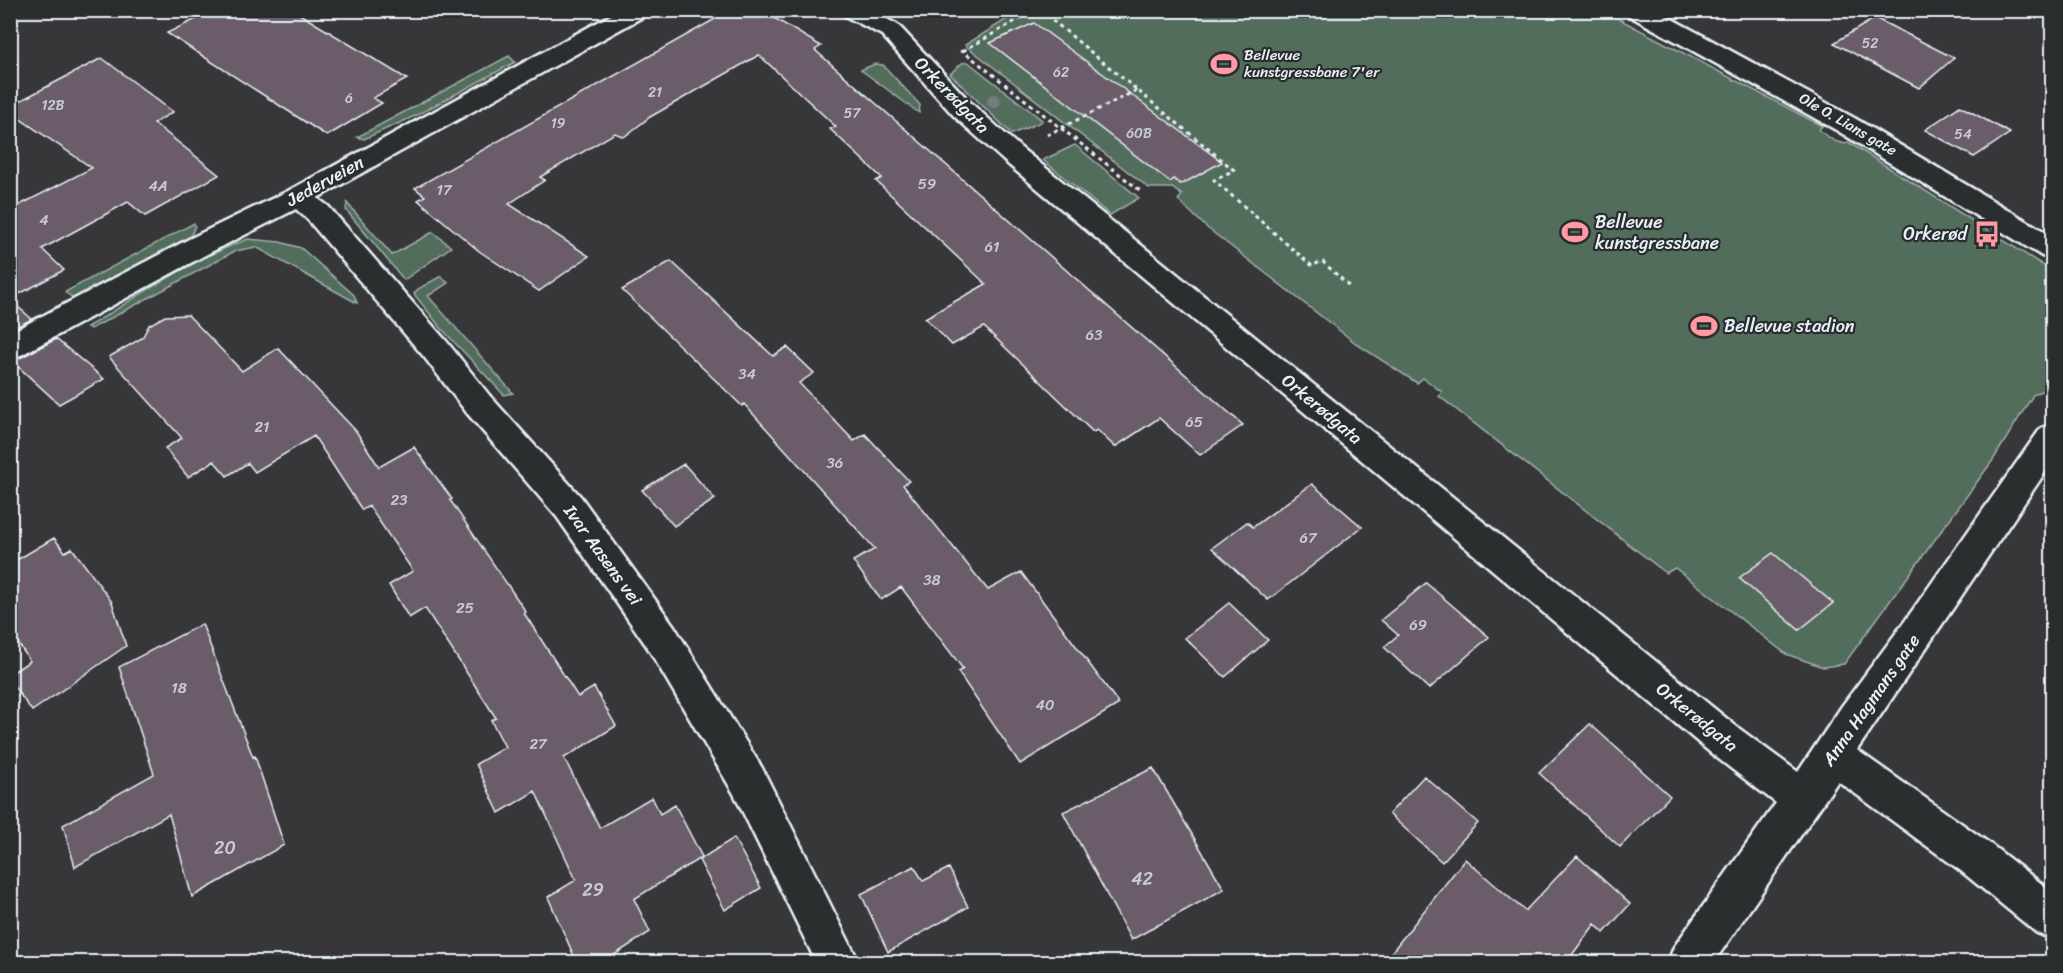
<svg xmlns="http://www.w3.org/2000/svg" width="2063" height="973" font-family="Sriracha,sans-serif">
  <rect width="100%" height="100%" fill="#37373a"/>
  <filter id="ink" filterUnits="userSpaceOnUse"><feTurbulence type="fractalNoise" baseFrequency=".0167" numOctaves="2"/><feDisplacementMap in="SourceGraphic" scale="12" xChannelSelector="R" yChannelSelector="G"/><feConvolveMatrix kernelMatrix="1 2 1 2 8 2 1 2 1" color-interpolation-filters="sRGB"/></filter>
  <g filter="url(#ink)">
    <path fill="#536d5b" stroke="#9eafaa" stroke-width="1.5" d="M 1020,11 L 1604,11 L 1822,126 L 1819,130 L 1834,141 L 1845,144 L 1848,142 L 2052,271 L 2052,380 L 2046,389 L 2033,395 L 1993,460 L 1844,664 L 1823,667 L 1786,654 L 1675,568 L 1666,573 L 1439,396 L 1442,392 L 1423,378 L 1417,383 L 1358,345 L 1206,227 L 1178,200 L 1182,195 L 1172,188 L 1149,188 L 965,45 Z
      M 509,56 L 515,62 L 417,115 L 364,139 L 357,137 Z
      M 968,62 L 1042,120 L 1041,122 L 1012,134 L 950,74 L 962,63 Z
      M 875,64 L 883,65 L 920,105 L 919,113 L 861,70 Z
      M 1075,145 L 1139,198 L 1110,215 L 1043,160 Z
      M 347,203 L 392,255 L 433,232 L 451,247 L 404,280 L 346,210 Z
      M 194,223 L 195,226 L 190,238 L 90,292 L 73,298 L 65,292 Z
      M 248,239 L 280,242 L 301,248 L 354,295 L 357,303 L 256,247 L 235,251 L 91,329 L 87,327 C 139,296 190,260 248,239 Z
      M 441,276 L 448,283 L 428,296 L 513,393 L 504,395 L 441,328 L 414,294 L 418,289 Z"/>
    <path fill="#6b5d69" stroke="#e8f1f8" stroke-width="1.5" d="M 215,10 L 293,10 L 407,79 L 373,98 L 382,103 L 327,136 L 167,33 Z
      M 731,10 L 761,10 L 821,46 L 815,50 L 1243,425 L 1200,455 L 1159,418 L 1115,447 L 1097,430 L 1093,432 L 984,327 L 952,345 L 925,318 L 986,284 L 876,181 L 882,178 L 830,129 L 836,127 L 759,55 L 650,117 L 624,137 L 615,133 L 540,177 L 545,180 L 509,204 L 589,256 L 539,291 L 479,251 L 418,200 L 425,196 L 415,188 Z
      M 1875,18 L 1954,58 L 1919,88 L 1834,43 Z
      M 1034,23 L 1167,121 L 1222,162 L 1184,183 L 1180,184 L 1174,179 L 1170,182 L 990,43 Z
      M 102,58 L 173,112 L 154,123 L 219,175 L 145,216 L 128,202 L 42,249 L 64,270 L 10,299 L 10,210 L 92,168 L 10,112 L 10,106 Z
      M 1960,106 L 2010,133 L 1974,157 L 1925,130 Z
      M 671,261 L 773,356 L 787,347 L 814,373 L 799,383 L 854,441 L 865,434 L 909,481 L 903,485 L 988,590 L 1021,572 L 1119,704 L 1020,764 L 958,672 L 963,669 L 901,587 L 881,600 L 853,561 L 875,549 L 744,404 L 742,406 L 622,290 Z
      M 10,300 L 32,319 L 10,330 Z
      M 188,315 L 242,371 L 278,348 L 356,431 L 379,467 L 414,447 L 452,499 L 450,500 L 526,612 L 524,613 L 578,697 L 594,687 L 616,726 L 564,758 L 600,828 L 652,797 L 660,814 L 675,805 L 702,857 L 634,899 L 650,932 L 602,963 L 577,963 L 548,897 L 576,880 L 535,791 L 499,813 L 476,764 L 505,747 L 491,720 L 496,718 L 425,608 L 409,618 L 389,585 L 413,571 L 369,506 L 362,510 L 314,436 L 255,472 L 248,463 L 227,476 L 214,461 L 188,477 L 165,448 L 182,438 L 109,357 L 142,338 L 149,325 L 165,316 Z
      M 56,339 L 104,379 L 59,404 L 11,360 L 22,357 Z
      M 684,464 L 715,499 L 674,526 L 642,490 Z
      M 1312,484 L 1362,527 L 1268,600 L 1212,548 L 1247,522 L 1253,527 Z
      M 54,538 L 65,552 L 72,548 L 112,602 L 126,646 L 32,711 L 10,681 L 10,674 L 30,661 L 10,631 L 10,564 Z
      M 1773,553 L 1833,603 L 1799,630 L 1739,578 Z
      M 1426,583 L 1489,637 L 1429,689 L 1384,647 L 1398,635 L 1381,620 Z
      M 1229,603 L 1268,640 L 1225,677 L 1185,638 Z
      M 202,624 L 253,757 L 255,756 L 284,845 L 192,897 L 169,814 L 75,867 L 63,825 L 154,774 L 119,667 Z
      M 1590,724 L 1670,796 L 1620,847 L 1539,773 Z
      M 1153,768 L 1224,889 L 1131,940 L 1063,812 Z
      M 1424,776 L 1478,823 L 1442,862 L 1389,814 Z
      M 734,838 L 761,888 L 725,910 L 699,860 Z
      M 1577,856 L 1630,904 L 1604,933 L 1595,924 L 1566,963 L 1383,963 L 1465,859 L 1525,911 Z
      M 914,866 L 923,881 L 949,868 L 968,907 L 888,952 L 861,894 Z"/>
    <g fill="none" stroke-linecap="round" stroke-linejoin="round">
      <g stroke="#e8f1f8" stroke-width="5">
        <path id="minor" d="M 620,10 L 649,10 L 646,15 L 317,198 L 328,206 L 447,342 L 489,395 L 581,497 L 674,626 L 762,768 L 859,962 L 816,962 L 734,794 L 648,648 L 557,517 L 467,413 L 425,358 L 308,220 L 296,209 L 209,253 L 21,355 L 10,358 L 10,333 L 189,239 L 288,191 Z
          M 840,10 L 870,10 L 898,25 L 972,104 L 1021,148 L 1737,727 L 1798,772 L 1842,706 L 1905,621 L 2041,428 L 2052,424 L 2052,462 L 1857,750 L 1989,843 L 2052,892 L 2052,939 L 2037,933 L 1961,871 L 1838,781 L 1714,962 L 1668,962 L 1674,947 L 1776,803 L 1711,753 L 1003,160 L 954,116 L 882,35 L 843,15 Z
          M 1625,10 L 1655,10 L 1698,33 L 1856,119 L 2052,236 L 2052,259 L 2042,256 L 1838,131 L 1628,15 Z"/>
      </g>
      <path stroke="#e8f1f8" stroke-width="3" stroke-dasharray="4 4" stroke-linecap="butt" d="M 1040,10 L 1234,170 L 1214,180 L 1312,266 L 1322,261 L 1349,286
        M 963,51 L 1035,10
        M 960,52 L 963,51 L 1142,192
        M 1047,135 L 1137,90"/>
      <use href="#minor" fill="#2a2d2e" fill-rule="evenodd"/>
    </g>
    <circle fill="#747d7b" cx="994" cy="101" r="7"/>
  </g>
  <defs>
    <g id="stadium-bare" transform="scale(2.07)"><path d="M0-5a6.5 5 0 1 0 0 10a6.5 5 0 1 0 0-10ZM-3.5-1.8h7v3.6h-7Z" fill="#ff9aa2" stroke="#2a2d2e" stroke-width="2.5" paint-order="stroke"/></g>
    <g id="bus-bare" transform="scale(2.07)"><path d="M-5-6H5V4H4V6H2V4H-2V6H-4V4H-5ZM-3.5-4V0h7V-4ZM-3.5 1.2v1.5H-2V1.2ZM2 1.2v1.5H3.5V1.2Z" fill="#ff9aa2" stroke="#2a2d2e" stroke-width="2.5" paint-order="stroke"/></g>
  </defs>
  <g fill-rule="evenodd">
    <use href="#stadium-bare" x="1224" y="64"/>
    <use href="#stadium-bare" x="1575" y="232"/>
    <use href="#bus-bare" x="1987" y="234"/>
    <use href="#stadium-bare" x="1704" y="326"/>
  </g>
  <g text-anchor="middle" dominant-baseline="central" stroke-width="4.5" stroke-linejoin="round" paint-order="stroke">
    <g font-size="14" fill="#c9ccd4">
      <text x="1870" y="43">52</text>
      <text x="1061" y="72">62</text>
      <text x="655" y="92">21</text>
      <text x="349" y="98">6</text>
      <text x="53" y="105">12B</text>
      <text x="852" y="113">57</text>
      <text x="558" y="123">19</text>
      <text x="1139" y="133">60B</text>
      <text x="1963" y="134">54</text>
    </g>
    <g font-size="15" fill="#e8f1f8" stroke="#2a2d2e" text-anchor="start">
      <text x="1244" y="55">Bellevue<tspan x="1244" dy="17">kunstgressbane 7'er</tspan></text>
    </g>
    <g font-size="15" fill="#e8f1f8" stroke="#2a2d2e">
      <text transform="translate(1848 124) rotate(30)">Ole O. Lians gate</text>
    </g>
    <g font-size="15" fill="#c9ccd4">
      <text x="927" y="184">59</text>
      <text x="158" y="186">4A</text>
      <text x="444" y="190">17</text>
      <text x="44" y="220">4</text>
      <text x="992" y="247">61</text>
      <text x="1094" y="335">63</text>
      <text x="747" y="374">34</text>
      <text x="1194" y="422">65</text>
      <text x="262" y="427">21</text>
      <text x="835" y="463">36</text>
      <text x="399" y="500">23</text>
      <text x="1308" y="538">67</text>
      <text x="932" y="580">38</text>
      <text x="465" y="608">25</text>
      <text x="1418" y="625">69</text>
      <text x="179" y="688">18</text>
      <text x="1045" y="705">40</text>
      <text x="538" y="744">27</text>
    </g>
    <g font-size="18" fill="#e8f1f8" stroke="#2a2d2e">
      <text transform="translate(952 95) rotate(46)">Orkerødgata</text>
      <text transform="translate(325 181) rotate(-29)">Jederveien</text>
      <text transform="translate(1322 409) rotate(40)">Orkerødgata</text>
      <text transform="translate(603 555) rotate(54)">Ivar Aasens vei</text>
      <text transform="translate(1871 700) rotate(-55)">Anna Hagmans gate</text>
      <text transform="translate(1697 717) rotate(39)">Orkerødgata</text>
    </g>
    <g font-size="18" fill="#e8f1f8" stroke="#2a2d2e" text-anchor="start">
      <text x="1595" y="222">Bellevue<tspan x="1595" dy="21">kunstgressbane</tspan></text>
      <text x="1967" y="234" text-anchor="end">Orkerød</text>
      <text x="1724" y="326">Bellevue stadion</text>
    </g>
    <g font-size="18" fill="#c9ccd4">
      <text x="225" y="848">20</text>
      <text x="1142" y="879">42</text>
      <text x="593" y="890">29</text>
    </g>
  </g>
  <rect width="2063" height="973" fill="none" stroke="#2a2d2e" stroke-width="36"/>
  <rect x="18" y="18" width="2027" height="937" fill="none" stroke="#e8f1f8" stroke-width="2" filter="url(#ink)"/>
</svg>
